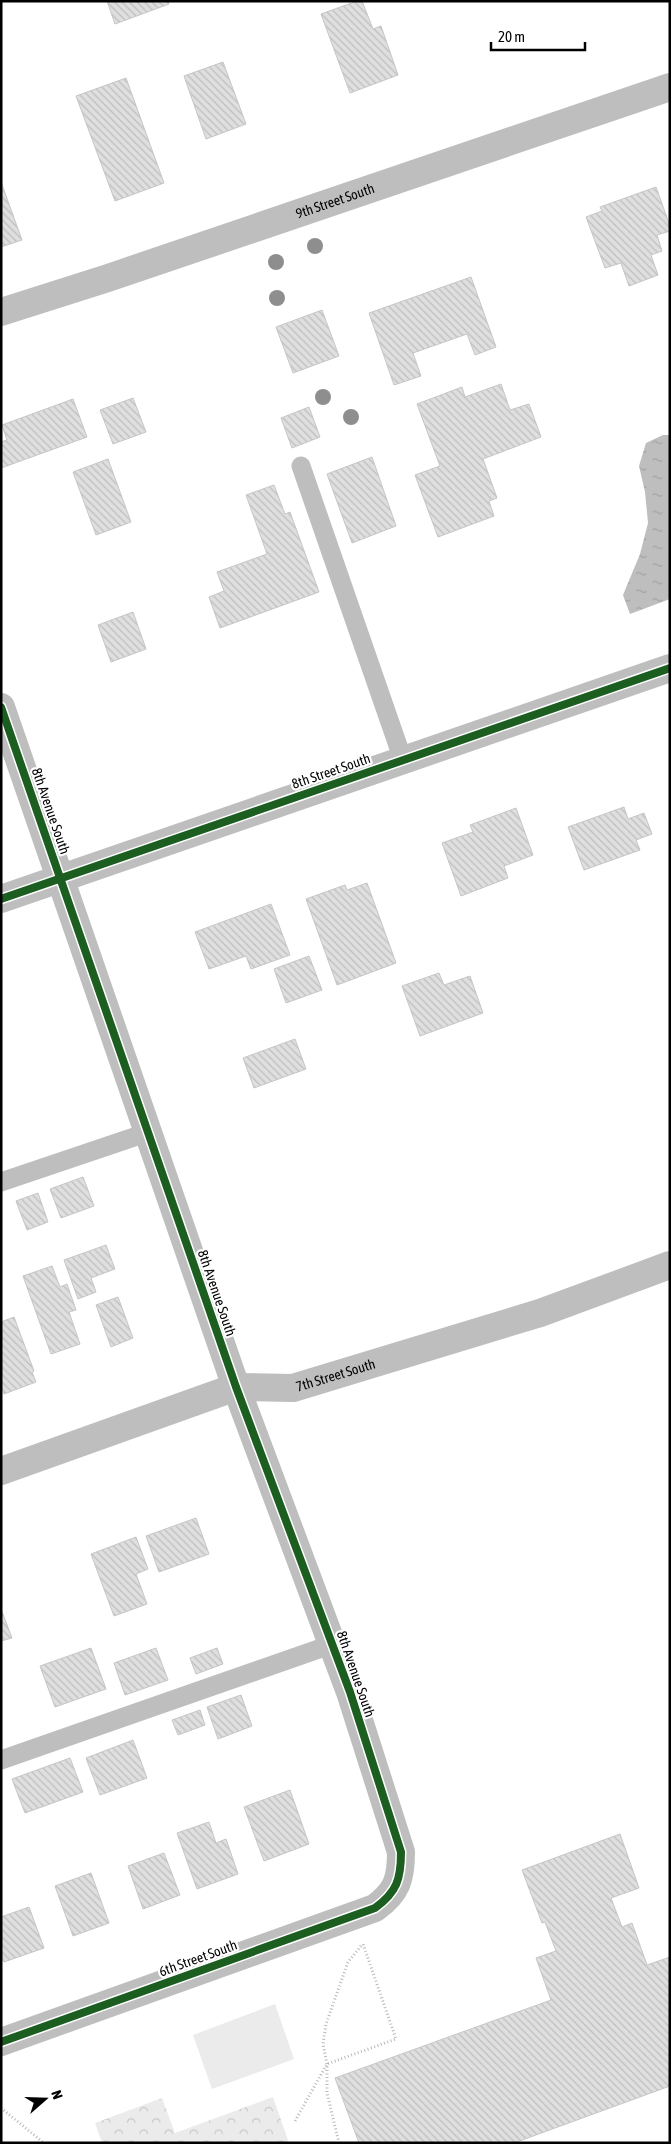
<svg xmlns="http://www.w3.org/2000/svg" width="671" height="2144" font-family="'Asap Condensed',sans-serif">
  <defs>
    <pattern id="forest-crowns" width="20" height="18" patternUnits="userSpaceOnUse" patternTransform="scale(1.25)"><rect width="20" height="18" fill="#ebebeb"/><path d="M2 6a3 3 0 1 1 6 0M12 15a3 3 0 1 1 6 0" fill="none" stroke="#c8c8c8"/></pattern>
    <pattern id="water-ripples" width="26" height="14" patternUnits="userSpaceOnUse" patternTransform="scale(1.25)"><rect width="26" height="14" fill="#bebebe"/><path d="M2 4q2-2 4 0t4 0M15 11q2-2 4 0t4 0" fill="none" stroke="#a2a2a2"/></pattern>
    <pattern id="building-back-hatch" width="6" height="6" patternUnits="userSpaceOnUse" patternTransform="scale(1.25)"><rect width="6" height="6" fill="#dfdfdf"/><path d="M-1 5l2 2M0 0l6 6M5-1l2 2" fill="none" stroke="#bebebe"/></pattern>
  </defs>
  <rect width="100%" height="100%" fill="#fff"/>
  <path fill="url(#forest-crowns)" d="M 273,2097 L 289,2143 L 102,2143 L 95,2123 L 162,2098 L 175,2133 Z"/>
  <path fill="#ebebeb" d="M 275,2004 L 294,2059 L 212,2089 L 193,2035 Z"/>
  <path fill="url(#water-ripples)" d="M 663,435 L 670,435 L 670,599 L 630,614 L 623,595 L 640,554 L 648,523 L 645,492 L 639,466 L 646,443 Z"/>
  <path fill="url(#building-back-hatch)" stroke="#c6c6c6" d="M 107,1 L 168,1 L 169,4 L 115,24 Z
    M 357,1 L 362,1 L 373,29 L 381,26 L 398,75 L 350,93 L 321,14 Z
    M 223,62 L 246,124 L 206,139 L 184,76 Z
    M 126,78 L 164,183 L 115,201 L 76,96 Z
    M 1,182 L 22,240 L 1,247 Z
    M 656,187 L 670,226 L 670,231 L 657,235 L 662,251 L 651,255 L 658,275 L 629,286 L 621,263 L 605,268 L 586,217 L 602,211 L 600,207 Z
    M 471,277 L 496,347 L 475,355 L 467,334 L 413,353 L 421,376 L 394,385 L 369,313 Z
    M 322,310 L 339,356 L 293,373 L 276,327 Z
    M 501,384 L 510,410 L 529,404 L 541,437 L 483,459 L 497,498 L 489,501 L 494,516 L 438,537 L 415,475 L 440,466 L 417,404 L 462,387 L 465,397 Z
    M 133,398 L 146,432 L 113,444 L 100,410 Z
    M 73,399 L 87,437 L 1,468 L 1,442 L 7,440 L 2,425 Z
    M 309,407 L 320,437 L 292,448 L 281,418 Z
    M 372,457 L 396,526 L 352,543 L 327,474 Z
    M 108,459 L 131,522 L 96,535 L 73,472 Z
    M 274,485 L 285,514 L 290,512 L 319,592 L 220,628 L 209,597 L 224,591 L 217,572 L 267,554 L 246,495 Z
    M 133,612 L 146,649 L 111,662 L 98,625 Z
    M 624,807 L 628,819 L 644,813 L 652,834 L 636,840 L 640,850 L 584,870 L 568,827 Z
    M 516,808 L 533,855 L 504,866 L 508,878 L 461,896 L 442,843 L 473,832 L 470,825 Z
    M 367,883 L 396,963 L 337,985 L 306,899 L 345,885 L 347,890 Z
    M 271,904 L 290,955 L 251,969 L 246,956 L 209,969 L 195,932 Z
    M 309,956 L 322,990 L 286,1003 L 274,969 Z
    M 439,973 L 444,985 L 470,976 L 483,1013 L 420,1036 L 402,986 Z
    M 295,1039 L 306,1069 L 254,1088 L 243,1058 Z
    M 83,1177 L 94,1206 L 61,1218 L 50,1189 Z
    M 38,1193 L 48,1222 L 27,1230 L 16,1201 Z
    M 106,1245 L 115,1269 L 91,1278 L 96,1292 L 78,1299 L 64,1260 Z
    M 52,1266 L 60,1287 L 67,1284 L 76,1310 L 69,1312 L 80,1344 L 51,1354 L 23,1276 Z
    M 118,1297 L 133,1338 L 111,1347 L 96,1305 Z
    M 14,1317 L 34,1371 L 32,1372 L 36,1382 L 4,1394 L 1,1385 L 1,1322 Z
    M 196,1518 L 209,1554 L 159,1572 L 146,1536 Z
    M 136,1537 L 148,1569 L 136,1574 L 147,1604 L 114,1616 L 91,1554 Z
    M 1,1609 L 12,1638 L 1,1641 Z
    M 91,1648 L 106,1689 L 55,1707 L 40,1666 Z
    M 156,1648 L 168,1680 L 125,1695 L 114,1663 Z
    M 217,1648 L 223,1664 L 196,1674 L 190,1658 Z
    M 241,1695 L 252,1726 L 218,1739 L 207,1707 Z
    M 200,1710 L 205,1725 L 178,1735 L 172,1720 Z
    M 133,1740 L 147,1778 L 100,1795 L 86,1758 Z
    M 70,1758 L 83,1792 L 25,1813 L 12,1779 Z
    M 290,1790 L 309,1844 L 264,1861 L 244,1807 Z
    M 209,1822 L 216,1843 L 226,1839 L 238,1874 L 197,1889 L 177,1833 Z
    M 620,1834 L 639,1888 L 611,1898 L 622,1927 L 632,1923 L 647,1965 L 670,1957 L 670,2086 L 514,2143 L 359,2143 L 335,2078 L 551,2000 L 536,1958 L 556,1951 L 545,1922 L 542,1923 L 522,1870 Z
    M 164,1853 L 180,1895 L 143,1909 L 128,1866 Z
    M 91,1873 L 109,1923 L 73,1936 L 55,1886 Z
    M 29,1907 L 44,1948 L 4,1962 L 1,1956 L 1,1917 Z"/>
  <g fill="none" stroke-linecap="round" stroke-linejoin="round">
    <path stroke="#b9b9b9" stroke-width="3" stroke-dasharray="1 2.5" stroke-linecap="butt" d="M 1,2108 L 44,2143
      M 295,2121 L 327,2064 L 396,2039 L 363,1944
      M 339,2143 L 327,2093 L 327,2064 L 323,2044 L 326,2024 L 348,1962 L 361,1946"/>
    <path stroke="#bebebe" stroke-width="19" d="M 301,466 L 403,760
      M 1,1182 L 149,1132
      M 1,1760 L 333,1644"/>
    <g stroke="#bebebe" stroke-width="28">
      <path id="s1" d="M 1,312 L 108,278 L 670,87"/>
      <path d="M 1,707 L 236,1387 L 350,1692 L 401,1852 C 401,1879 397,1892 375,1908 L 1,2042"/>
      <path d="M 1,899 L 670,668"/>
      <path id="s2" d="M 1,1471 L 236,1387 L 293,1388 L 540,1313 L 670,1265"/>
    </g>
    <g stroke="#fff" stroke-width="11">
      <path id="cycleway" d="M 1,707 L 236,1387 L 350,1692 L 401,1852 C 401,1879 397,1892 375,1908 L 1,2042
        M 1,899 L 670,668"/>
    </g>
    <use href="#cycleway" stroke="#1b5e20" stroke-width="8"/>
  </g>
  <g fill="#8e8e8e">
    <circle cx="315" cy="246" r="8"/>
    <circle cx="276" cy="262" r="8"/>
    <circle cx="277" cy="298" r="8"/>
    <circle cx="323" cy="397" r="8"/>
    <circle cx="351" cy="417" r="8"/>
  </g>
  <g text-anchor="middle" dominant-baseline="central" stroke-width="4.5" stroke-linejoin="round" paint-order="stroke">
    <g font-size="14" fill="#000" stroke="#fff">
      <text stroke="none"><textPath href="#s1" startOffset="352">9th Street South</textPath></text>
      <text transform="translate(331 771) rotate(-19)">8th Street South</text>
      <text transform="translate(51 811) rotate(71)">8th Avenue South</text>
      <text transform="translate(217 1293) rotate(71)">8th Avenue South</text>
      <text stroke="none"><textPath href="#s2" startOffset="351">7th Street South</textPath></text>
      <text transform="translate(356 1674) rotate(71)">8th Avenue South</text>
      <text transform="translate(198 1958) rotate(-20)">6th Street South</text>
    </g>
  </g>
  <rect width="671" height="2144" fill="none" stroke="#000000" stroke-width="5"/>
  <g transform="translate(45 2099) rotate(70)" stroke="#ffffff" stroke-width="4" paint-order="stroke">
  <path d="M0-4L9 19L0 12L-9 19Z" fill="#000000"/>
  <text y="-8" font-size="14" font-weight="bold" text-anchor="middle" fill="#000000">N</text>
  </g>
  <path d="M491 42v8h94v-8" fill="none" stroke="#000000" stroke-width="2.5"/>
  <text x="498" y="42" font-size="15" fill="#000000" stroke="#ffffff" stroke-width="4" paint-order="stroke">20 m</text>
</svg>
